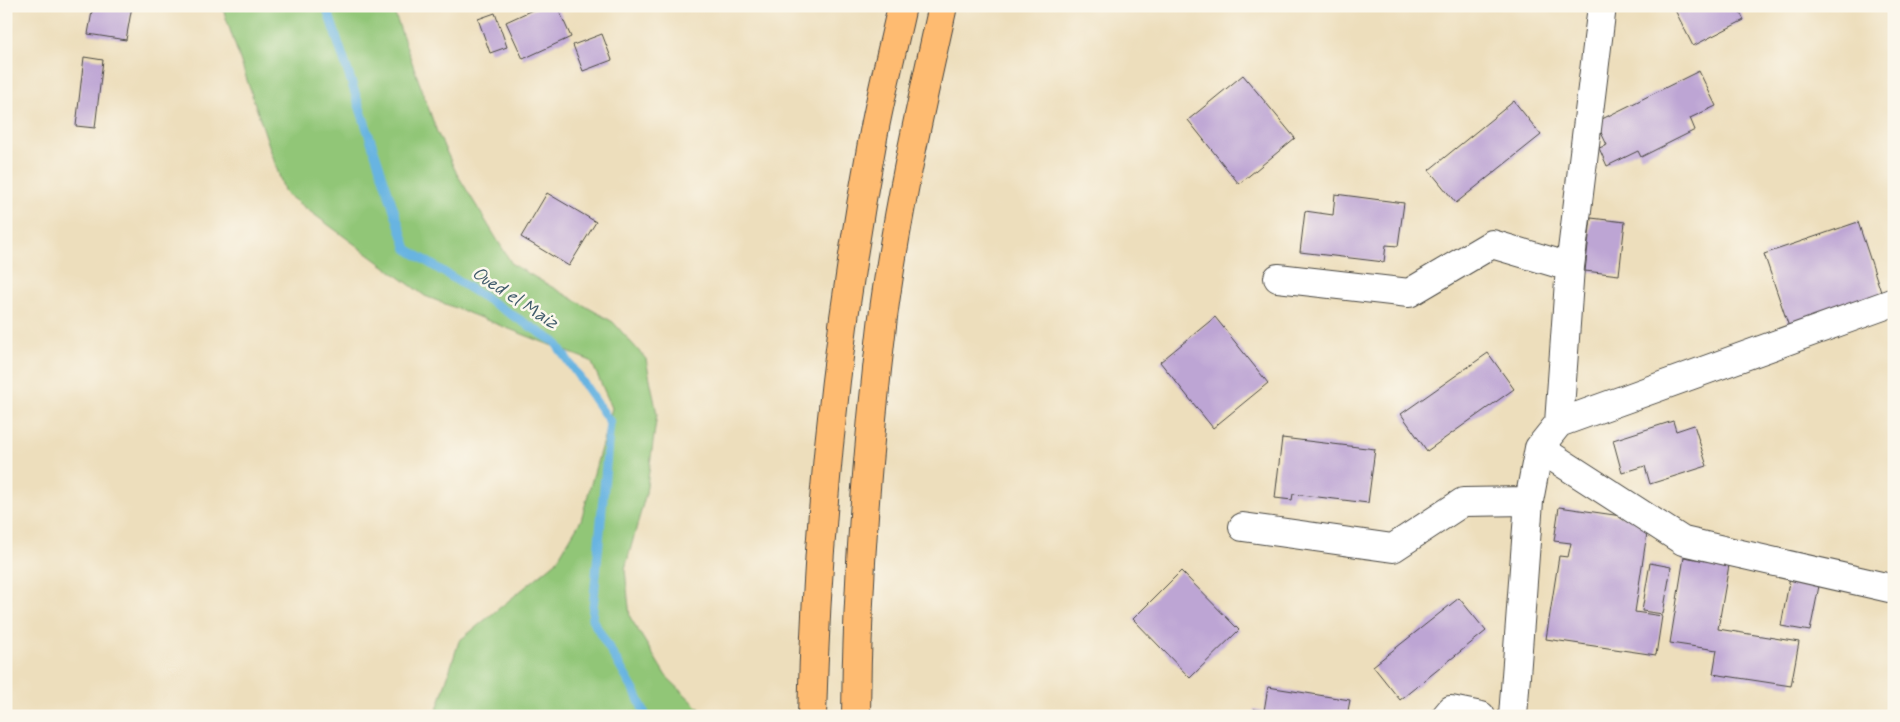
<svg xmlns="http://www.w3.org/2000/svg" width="1900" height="722" font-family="Mynerve,sans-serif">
  <rect width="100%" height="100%" fill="#fbf7ec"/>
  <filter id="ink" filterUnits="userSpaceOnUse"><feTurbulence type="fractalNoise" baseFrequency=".02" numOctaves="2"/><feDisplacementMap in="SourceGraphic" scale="10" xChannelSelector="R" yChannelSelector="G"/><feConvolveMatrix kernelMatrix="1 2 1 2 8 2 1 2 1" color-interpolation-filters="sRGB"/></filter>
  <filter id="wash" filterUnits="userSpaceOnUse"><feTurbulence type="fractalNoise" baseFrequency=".0096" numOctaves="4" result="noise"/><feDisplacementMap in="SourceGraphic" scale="20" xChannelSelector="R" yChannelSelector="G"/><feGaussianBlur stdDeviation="1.12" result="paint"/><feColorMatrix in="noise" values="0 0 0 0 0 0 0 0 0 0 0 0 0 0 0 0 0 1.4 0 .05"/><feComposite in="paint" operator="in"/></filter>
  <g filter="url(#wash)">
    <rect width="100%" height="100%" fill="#eddebc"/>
    <path fill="#91c677" stroke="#5e7851" d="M 219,6 L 392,6 L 437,132 L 457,174 L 512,264 L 613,322 L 646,359 L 657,414 L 646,493 L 625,569 L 630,617 L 666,676 L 707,716 L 435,716 L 459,641 L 556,562 L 581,520 L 612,408 L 591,361 L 425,296 L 285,193 L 224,12 Z"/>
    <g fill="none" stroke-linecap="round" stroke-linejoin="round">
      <path stroke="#67b4e1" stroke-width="9" d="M 326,6 L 407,249 L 555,342 L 610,422 L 592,619 L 636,694 L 646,716"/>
    </g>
    <g id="blocks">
      <path fill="#bda5d4" d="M 93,6 L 132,6 L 126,40 L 88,34 Z
        M 541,6 L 557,6 L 571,37 L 523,59 L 506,22 Z
        M 1673,6 L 1737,6 L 1744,20 L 1693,46 Z
        M 495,13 L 507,47 L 490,53 L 478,19 Z
        M 602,34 L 612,60 L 583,71 L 573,45 Z
        M 84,57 L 103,60 L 95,128 L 76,126 Z
        M 1699,71 L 1716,106 L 1690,118 L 1695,130 L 1641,157 L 1638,151 L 1607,166 L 1599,148 L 1607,145 L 1596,122 Z
        M 1243,75 L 1295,138 L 1239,184 L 1188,120 Z
        M 1514,101 L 1541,135 L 1456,203 L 1429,170 Z
        M 547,193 L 596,222 L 569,266 L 521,237 Z
        M 1335,194 L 1404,203 L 1398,246 L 1386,245 L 1384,262 L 1300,252 L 1305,211 L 1333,215 Z
        M 1591,218 L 1625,222 L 1619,275 L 1585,271 Z
        M 1858,222 L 1882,295 L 1789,327 L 1764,254 Z
        M 1215,317 L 1268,383 L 1213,428 L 1160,362 Z
        M 1488,353 L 1514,389 L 1427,451 L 1401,414 Z
        M 1673,421 L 1676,431 L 1694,425 L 1707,466 L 1650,484 L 1645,466 L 1622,473 L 1613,440 Z
        M 1282,438 L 1375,449 L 1368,503 L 1293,494 L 1292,500 L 1275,498 Z
        M 1559,507 L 1649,520 L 1635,612 L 1662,616 L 1656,655 L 1546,639 L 1559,556 L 1568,557 L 1571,543 L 1554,541 Z
        M 1684,557 L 1729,565 L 1718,629 L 1799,642 L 1791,686 L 1713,674 L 1717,650 L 1670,643 Z
        M 1650,563 L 1671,567 L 1663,614 L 1642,611 Z
        M 1181,571 L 1239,630 L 1190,678 L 1133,619 Z
        M 1791,571 L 1821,576 L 1810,631 L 1781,626 Z
        M 1459,598 L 1486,631 L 1400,700 L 1373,666 Z
        M 1268,687 L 1350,700 L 1347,716 L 1253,716 L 1254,709 L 1264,711 Z"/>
    </g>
  </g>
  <g filter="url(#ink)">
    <use href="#blocks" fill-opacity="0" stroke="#484641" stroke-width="1"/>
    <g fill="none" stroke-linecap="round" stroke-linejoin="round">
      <g stroke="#484641" stroke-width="30">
        <path id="minor" d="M 1278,278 L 1409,293 L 1492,244 L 1570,267
          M 1559,423 L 1894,302
          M 1539,448 L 1683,541 L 1894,589
          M 1243,527 L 1393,548 L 1463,502 L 1529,501
          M 1446,716 L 1451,710 L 1481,716
          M 1513,716 L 1529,501 L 1539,448 L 1559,423 L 1570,267 L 1602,6"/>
      </g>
      <g stroke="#484641" stroke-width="30">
        <path id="highway" d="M 812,716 C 817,523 837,332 872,143 C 880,97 892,52 902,6
          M 856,716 C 857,583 867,449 883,317 C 897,212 920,109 943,6"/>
      </g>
      <use href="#minor" stroke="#fff" stroke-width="28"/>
      <use href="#highway" stroke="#febb71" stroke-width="28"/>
    </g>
  </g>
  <g text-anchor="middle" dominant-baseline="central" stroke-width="5" stroke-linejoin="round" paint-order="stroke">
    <g font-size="19" font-style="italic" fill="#405b6b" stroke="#fbf7ec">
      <text transform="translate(515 298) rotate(33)">Oued el Maiz</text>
    </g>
  </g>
  <rect width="1900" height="722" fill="none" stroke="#fbf7ec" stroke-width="25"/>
</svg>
